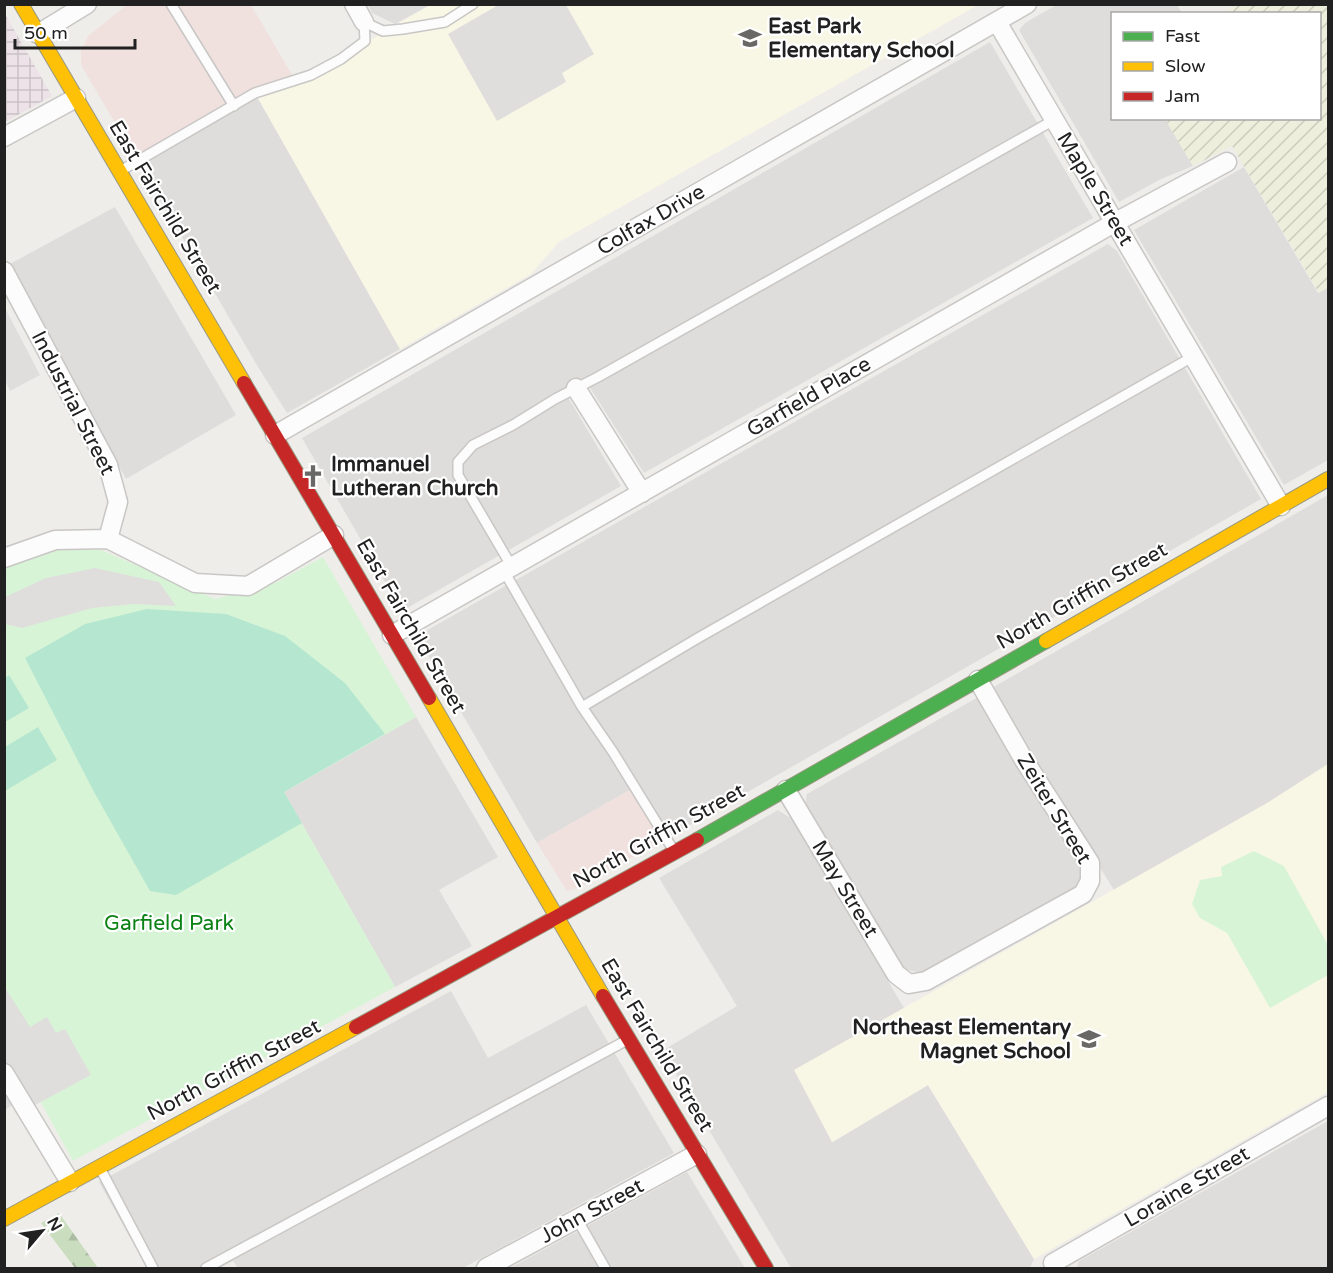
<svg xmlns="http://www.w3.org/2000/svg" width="1333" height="1273" font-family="'Varela Round',sans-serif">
  <defs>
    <pattern id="industrial-grid" width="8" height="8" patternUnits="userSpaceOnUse" patternTransform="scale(1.5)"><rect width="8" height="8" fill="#ece2e8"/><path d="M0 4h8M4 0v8" fill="none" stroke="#cac2c7"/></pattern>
    <pattern id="farmland-furrows" width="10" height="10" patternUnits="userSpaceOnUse" patternTransform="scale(1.5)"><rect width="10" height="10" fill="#eed"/><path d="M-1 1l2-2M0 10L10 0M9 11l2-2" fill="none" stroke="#ccccbd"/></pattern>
    <pattern id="forest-firs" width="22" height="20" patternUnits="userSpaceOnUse" patternTransform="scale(1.5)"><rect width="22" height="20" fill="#caddbf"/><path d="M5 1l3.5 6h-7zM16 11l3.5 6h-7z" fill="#adbda4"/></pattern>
  </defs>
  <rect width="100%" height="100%" fill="#efede9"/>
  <path fill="#dedddb" d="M 368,5 L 430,5 L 395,24 L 372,13 Z
    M 1056,5 L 1177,5 L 1182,13 L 1112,14 L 1112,118 L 1165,119 L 1193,166 L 1161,179 L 1119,202 L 1019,30 L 1025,23 Z
    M 990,42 L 1093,218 L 644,473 L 587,383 L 566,394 L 621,486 L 402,611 L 302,438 Z
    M 255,93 L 400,349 L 287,413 L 258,367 L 138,162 Z
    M 1244,167 L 1318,293 L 1328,287 L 1328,460 L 1284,485 L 1134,230 Z
    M 115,207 L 236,415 L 126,479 L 8,265 Z
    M 1108,244 L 1117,251 L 1261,499 L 667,838 L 635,787 L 537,843 L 417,636 Z
    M 1328,495 L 1328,764 L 1269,802 L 1114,890 L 1032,759 L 992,688 Z
    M 980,696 L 1084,866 L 1080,885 L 926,974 L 903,969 L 805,805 L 807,794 Z
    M 416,717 L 498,857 L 439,890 L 472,946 L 395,987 L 284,792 Z
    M 778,810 L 792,819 L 904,1008 L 795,1070 L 833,1142 L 928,1085 L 1034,1259 L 1030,1268 L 791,1268 L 662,1051 L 737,1006 L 659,878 Z
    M 451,991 L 488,1058 L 586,1005 L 674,1153 L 463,1268 L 238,1268 L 233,1261 L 219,1268 L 147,1268 L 99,1182 Z
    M 1328,1121 L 1328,1268 L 1077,1268 L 1079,1261 Z
    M 687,1172 L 745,1268 L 510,1268 Z"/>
  <path fill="#f0e1df" d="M 127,5 L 251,5 L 295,80 L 255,93 L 138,162 L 81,65 L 81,51 L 88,36 Z
    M 635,787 L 667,838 L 578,888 L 567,891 L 537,843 Z"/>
  <path fill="url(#industrial-grid)" d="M 5,14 L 52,96 L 5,122 L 4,122 Z"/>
  <path fill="#f8f7e6" d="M 430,5 L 978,5 L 559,242 L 531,274 L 400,349 L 255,93 L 311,75 Z
    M 1328,764 L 1328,1092 L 1034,1259 L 928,1085 L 832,1142 L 794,1070 L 1269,802 Z"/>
  <path fill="url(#farmland-furrows)" d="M 1237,4 L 1328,5 L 1328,287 L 1319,293 L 1232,146 L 1193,166 L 1165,119 L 1320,118 L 1320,14 L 1223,13 Z"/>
  <path fill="url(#forest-firs)" d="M 59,1213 L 98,1268 L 75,1268 L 41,1223 Z"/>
  <path fill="#d8f4d7" d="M 50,549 L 101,550 L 215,599 L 275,583 L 323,557 L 416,717 L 284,792 L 395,987 L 73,1161 L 5,1037 L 4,568 Z
    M 1254,851 L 1284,866 L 1328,945 L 1328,975 L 1270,1008 L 1227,933 L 1200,918 L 1192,904 L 1200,880 L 1222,876 L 1221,867 Z"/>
  <path fill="#b5e6d0" d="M 147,609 L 226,614 L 285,636 L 345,683 L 385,734 L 284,792 L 302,823 L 176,895 L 150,891 L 94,792 L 25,658 L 85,624 Z
    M 9,675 L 29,708 L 5,722 L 5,678 Z
    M 38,727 L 57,760 L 5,791 L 5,747 Z"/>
  <path fill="#dfdedd" d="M 500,4 L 566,5 L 594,54 L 562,73 L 566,82 L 497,121 L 448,34 Z
    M 5,308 L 40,375 L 10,391 L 5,380 Z
    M 95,568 L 159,582 L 176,606 L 134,604 L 92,608 L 22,628 L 5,624 L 5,597 L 46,578 Z
    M 4,986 L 30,1027 L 47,1017 L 56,1033 L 65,1029 L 91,1075 L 35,1105 L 12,1105 L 5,1110 Z"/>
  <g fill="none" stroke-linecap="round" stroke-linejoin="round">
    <g stroke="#c8c7c5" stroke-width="12">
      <path id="lane" d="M 171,4 L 234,106
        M 122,170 L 255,93 L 311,75 L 341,59 L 365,41 L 364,22 L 383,31 L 403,29 L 445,22 L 473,4
        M 512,567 L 458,475 L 458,462 L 473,445 L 513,425 L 555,399 L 598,377 L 1054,120
        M 504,571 L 582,707 L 613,752 L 674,851
        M 582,707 L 698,638 L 1194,356
        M 100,1168 L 153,1268
        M 577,1219 L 605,1268
        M 206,1268 L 629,1039"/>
    </g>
    <g stroke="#c8c7c5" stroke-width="21">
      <path id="street" d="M 354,4 L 364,22
        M 997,22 L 1281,506
        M 38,34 L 87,4
        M 4,137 L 76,98
        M 4,271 L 108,465 L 118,502 L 108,539
        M 576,388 L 642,493
        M 275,435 L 1027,4
        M 4,558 L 55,540 L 108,539 L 195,583 L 248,586 L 334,535
        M 392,635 L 1114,223 L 1227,162
        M 786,790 L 896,974 L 909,984 L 926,981 L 1083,894 L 1090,881 L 1090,863 L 1024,760 L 978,680
        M 4,1073 L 70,1182
        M 486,1268 L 697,1154
        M 1056,1268 L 1053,1263 L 1328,1106"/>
    </g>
    <g stroke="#989980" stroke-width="16">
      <path id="fast" d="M 697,840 L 1046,641"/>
    </g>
    <g stroke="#989980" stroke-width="16">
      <path id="slow" d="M 21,4 L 244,383
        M 1046,641 L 1328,479
        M 429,698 L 603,996
        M 4,1219 L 356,1027"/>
    </g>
    <g stroke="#989980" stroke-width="16">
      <path id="jam" d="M 244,383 L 429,698
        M 603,996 L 766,1268
        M 356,1027 L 697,840"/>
    </g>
    <use href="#lane" stroke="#fdfcfc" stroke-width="9"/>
    <use href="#street" stroke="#fdfcfc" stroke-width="18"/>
    <use href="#fast" stroke="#4caf50" stroke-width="14"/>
    <use href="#slow" stroke="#ffc107" stroke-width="14"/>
    <use href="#jam" stroke="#c62828" stroke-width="14"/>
  </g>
  <defs>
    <g id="school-bare" transform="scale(1.8)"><path d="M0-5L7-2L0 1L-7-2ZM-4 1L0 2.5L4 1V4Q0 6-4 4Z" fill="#696867" stroke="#fff" stroke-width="2.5" paint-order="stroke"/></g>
    <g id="church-bare" transform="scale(1.8)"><path d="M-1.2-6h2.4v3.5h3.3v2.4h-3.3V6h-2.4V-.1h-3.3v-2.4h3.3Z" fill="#696867" stroke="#fff" stroke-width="2.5" paint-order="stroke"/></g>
  </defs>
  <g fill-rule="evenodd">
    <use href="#school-bare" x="750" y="38"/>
    <use href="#church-bare" x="313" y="476"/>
    <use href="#school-bare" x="1089" y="1039"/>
  </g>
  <g text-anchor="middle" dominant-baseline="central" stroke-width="4.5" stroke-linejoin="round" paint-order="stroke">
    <g font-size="21" font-weight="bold" fill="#212121" stroke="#fff" text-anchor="start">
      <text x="768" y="26">East Park<tspan x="768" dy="24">Elementary School</tspan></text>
      <text x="331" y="464">Immanuel<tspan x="331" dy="24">Lutheran Church</tspan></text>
      <text x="1071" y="1027" text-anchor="end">Northeast Elementary<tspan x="1071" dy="24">Magnet School</tspan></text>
    </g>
    <g font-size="21" fill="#212121" stroke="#fff">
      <text transform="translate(1095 189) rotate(59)">Maple Street</text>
      <text transform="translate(165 207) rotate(59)">East Fairchild Street</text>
      <text transform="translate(651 220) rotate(-30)">Colfax Drive</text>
      <text transform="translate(809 397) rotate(-30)">Garfield Place</text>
      <text transform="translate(73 403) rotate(63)">Industrial Street</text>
      <text transform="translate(1082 596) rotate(-30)">North Griffin Street</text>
      <text transform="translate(411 626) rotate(60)">East Fairchild Street</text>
      <text transform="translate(1054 809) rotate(59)">Zeiter Street</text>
      <text transform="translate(659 836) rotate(-29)">North Griffin Street</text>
      <text transform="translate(845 889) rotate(59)">May Street</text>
      <text transform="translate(657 1045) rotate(59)">East Fairchild Street</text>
      <text transform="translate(234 1070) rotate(-28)">North Griffin Street</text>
      <text transform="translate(1187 1187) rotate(-30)">Loraine Street</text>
      <text transform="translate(592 1211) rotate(-28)">John Street</text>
    </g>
    <g font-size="21" fill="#0b8214" stroke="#fff">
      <text x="169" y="923">Garfield Park</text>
    </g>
  </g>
  <rect width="1333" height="1273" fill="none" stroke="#212121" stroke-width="12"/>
  <rect x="1111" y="12" width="210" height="108" fill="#ffffff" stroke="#a6a6a6" stroke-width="1.5"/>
  <rect x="1123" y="32" width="30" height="9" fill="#4caf50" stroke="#a6a6a6" stroke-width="1.5"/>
  <text x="1165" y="42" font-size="18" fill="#212121">Fast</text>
  <rect x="1123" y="62" width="30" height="9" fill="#ffc107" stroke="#a6a6a6" stroke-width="1.5"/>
  <text x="1165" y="72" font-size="18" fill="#212121">Slow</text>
  <rect x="1123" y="92" width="30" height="9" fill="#c62828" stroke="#a6a6a6" stroke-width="1.5"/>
  <text x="1165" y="102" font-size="18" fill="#212121">Jam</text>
  <g transform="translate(42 1231) rotate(61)" stroke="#ffffff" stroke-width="4.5" paint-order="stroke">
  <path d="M0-4.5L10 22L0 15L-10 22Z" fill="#212121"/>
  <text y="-9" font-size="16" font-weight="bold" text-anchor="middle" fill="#212121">N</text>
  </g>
  <path d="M15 39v9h120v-9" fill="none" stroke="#212121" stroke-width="3"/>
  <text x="24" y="39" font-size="18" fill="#212121" stroke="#ffffff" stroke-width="4.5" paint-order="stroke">50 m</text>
</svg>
